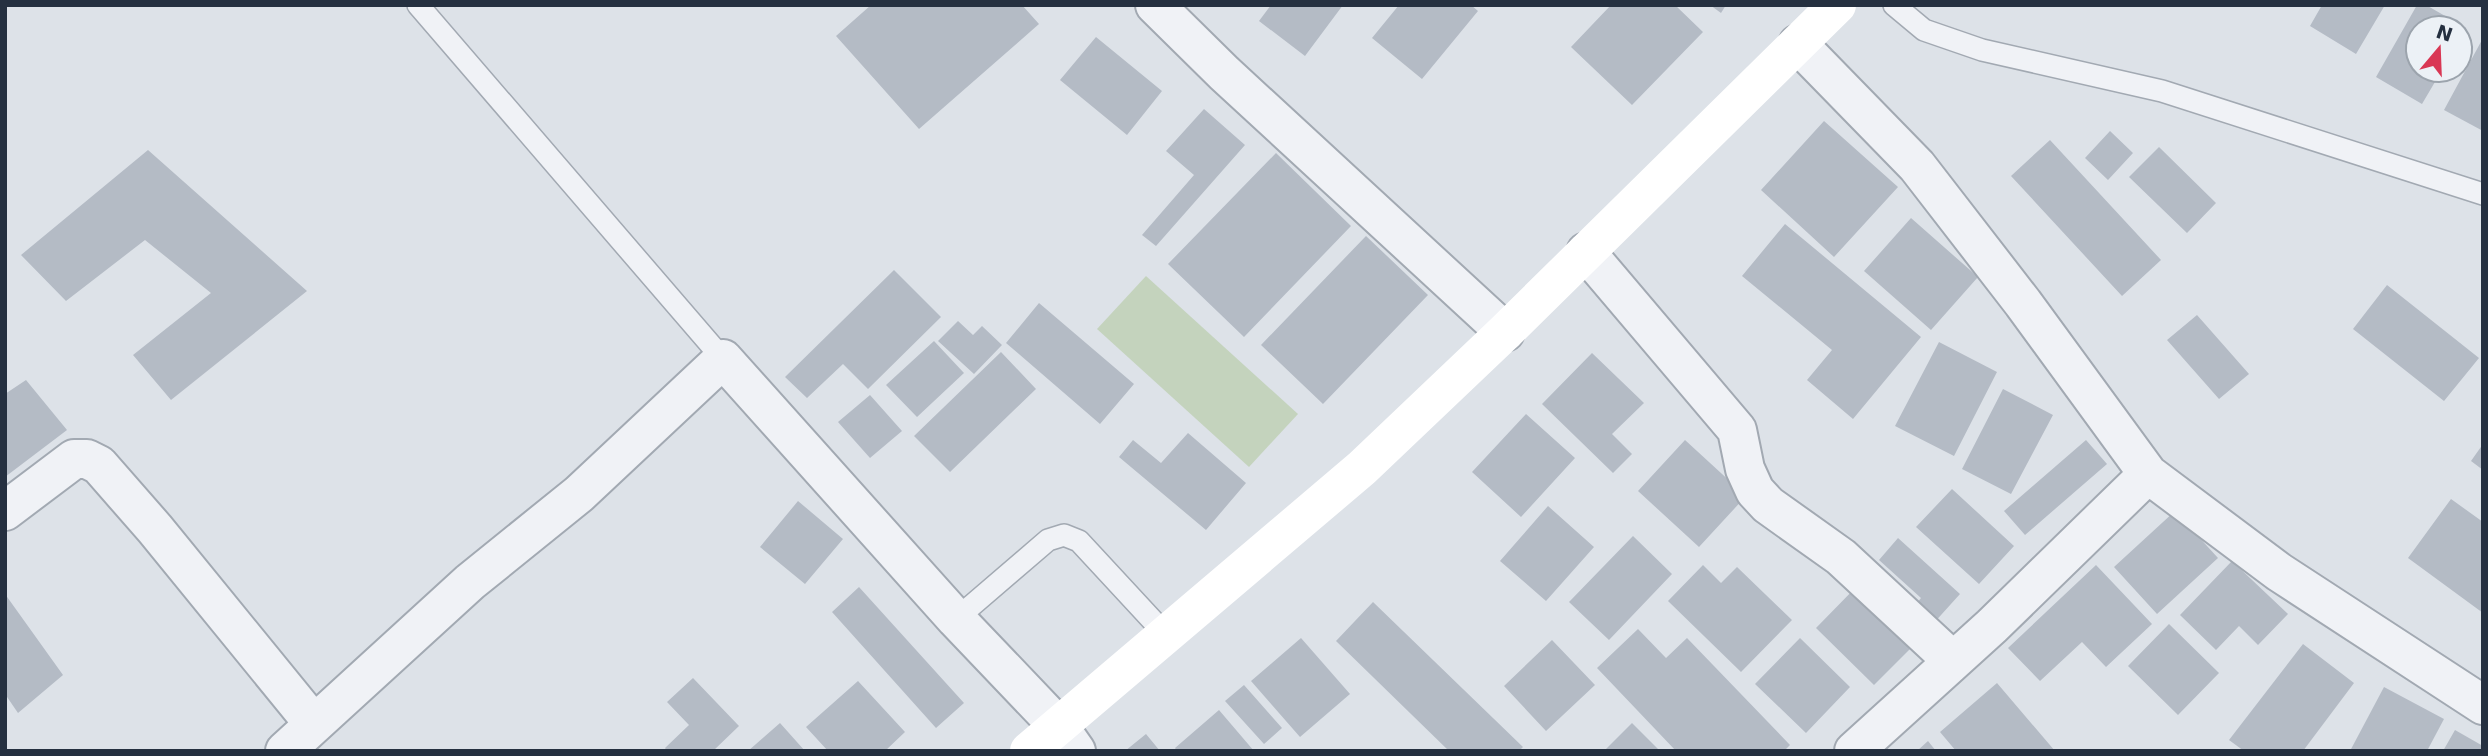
<svg xmlns="http://www.w3.org/2000/svg" width="2488" height="756" font-family="'DejaVu Sans',sans-serif">
  <rect width="100%" height="100%" fill="#dde2e8"/>
  <path fill="#c4d3bd" d="M 1146,276 L 1298,414 L 1249,467 L 1097,329 Z"/>
  <path fill="#b4bbc5" d="M 871,5 L 1022,5 L 1039,24 L 919,129 L 836,36 Z
    M 1271,5 L 1343,5 L 1305,56 L 1259,21 Z
    M 1399,5 L 1471,5 L 1478,11 L 1422,79 L 1372,38 Z
    M 1611,5 L 1675,5 L 1703,32 L 1632,105 L 1571,47 Z
    M 1710,5 L 1726,5 L 1721,13 Z
    M 2322,5 L 2385,5 L 2356,54 L 2310,26 Z
    M 2417,5 L 2426,5 L 2466,28 L 2460,38 L 2460,28 L 2418,28 L 2418,70 L 2442,70 L 2422,104 L 2376,77 Z
    M 1096,37 L 1162,91 L 1127,135 L 1060,80 Z
    M 2483,38 L 2483,131 L 2444,110 Z
    M 1204,109 L 1245,145 L 1156,246 L 1142,235 L 1194,175 L 1166,151 Z
    M 1824,121 L 1898,187 L 1834,257 L 1761,190 Z
    M 2110,131 L 2133,153 L 2108,180 L 2085,158 Z
    M 2050,140 L 2161,260 L 2122,296 L 2011,176 Z
    M 2159,147 L 2216,203 L 2187,233 L 2129,177 Z
    M 148,150 L 307,291 L 171,400 L 133,355 L 211,293 L 145,240 L 66,301 L 21,255 Z
    M 1276,153 L 1351,226 L 1244,337 L 1168,264 Z
    M 1911,218 L 1978,277 L 1931,330 L 1864,271 Z
    M 1785,224 L 1921,337 L 1853,419 L 1807,380 L 1832,350 L 1742,276 Z
    M 1366,236 L 1428,295 L 1323,404 L 1261,345 Z
    M 894,270 L 941,317 L 868,389 L 843,364 L 807,398 L 785,377 Z
    M 2387,285 L 2479,358 L 2444,401 L 2353,329 Z
    M 1039,303 L 1134,384 L 1100,424 L 1006,343 Z
    M 2197,315 L 2249,374 L 2219,399 L 2167,340 Z
    M 958,321 L 973,335 L 982,326 L 1002,345 L 974,374 L 938,341 Z
    M 934,341 L 964,373 L 917,417 L 886,385 Z
    M 1939,342 L 1997,372 L 1954,456 L 1895,426 Z
    M 1001,352 L 1036,389 L 950,472 L 914,436 Z
    M 1592,353 L 1644,403 L 1612,434 L 1632,454 L 1613,473 L 1542,404 Z
    M 26,380 L 67,430 L 5,477 L 5,394 Z
    M 2003,389 L 2053,415 L 2011,494 L 1962,469 Z
    M 870,395 L 902,431 L 870,458 L 838,422 Z
    M 1526,414 L 1575,458 L 1521,517 L 1472,472 Z
    M 1188,433 L 1246,483 L 1206,530 L 1119,457 L 1133,440 L 1161,463 Z
    M 1685,440 L 1746,496 L 1699,547 L 1638,491 Z
    M 2086,440 L 2107,464 L 2025,535 L 2004,511 Z
    M 2483,444 L 2483,470 L 2471,461 Z
    M 1952,489 L 2014,546 L 1979,584 L 1916,527 Z
    M 2451,499 L 2483,522 L 2483,613 L 2408,558 Z
    M 798,501 L 843,539 L 805,584 L 760,547 Z
    M 1548,506 L 1594,547 L 1546,601 L 1500,561 Z
    M 2175,511 L 2218,558 L 2157,614 L 2114,567 Z
    M 1633,536 L 1672,574 L 1609,640 L 1569,602 Z
    M 1898,538 L 1960,594 L 1932,625 L 1913,608 L 1921,598 L 1879,560 Z
    M 2232,561 L 2288,614 L 2258,645 L 2239,626 L 2216,650 L 2180,615 Z
    M 1703,565 L 1721,583 L 1737,567 L 1792,620 L 1741,672 L 1668,601 Z
    M 2096,565 L 2152,624 L 2106,667 L 2082,642 L 2040,681 L 2008,648 Z
    M 1860,583 L 1919,640 L 1874,685 L 1816,628 Z
    M 859,587 L 964,703 L 936,728 L 832,612 Z
    M 5,594 L 63,675 L 18,713 L 5,694 Z
    M 1373,602 L 1523,747 L 1519,751 L 1449,751 L 1336,641 Z
    M 2169,624 L 2219,673 L 2178,715 L 2128,666 Z
    M 1638,629 L 1666,658 L 1687,638 L 1790,745 L 1784,751 L 1676,751 L 1597,668 Z
    M 1301,638 L 1350,694 L 1300,737 L 1251,681 Z
    M 1800,638 L 1850,687 L 1806,733 L 1755,684 Z
    M 1552,640 L 1595,685 L 1546,731 L 1504,686 Z
    M 2303,644 L 2354,683 L 2303,751 L 2244,751 L 2229,740 Z
    M 693,678 L 739,726 L 713,751 L 667,751 L 665,748 L 689,725 L 667,702 Z
    M 858,681 L 905,732 L 885,751 L 828,751 L 806,727 Z
    M 1997,683 L 2055,751 L 1956,751 L 1940,732 Z
    M 1244,685 L 1282,728 L 1264,744 L 1225,701 Z
    M 2384,687 L 2444,719 L 2427,751 L 2350,751 Z
    M 1219,710 L 1254,751 L 1177,751 L 1175,748 Z
    M 780,723 L 805,751 L 748,751 Z
    M 1632,723 L 1660,751 L 1604,751 Z
    M 2455,730 L 2483,746 L 2483,751 L 2443,751 Z
    M 1146,734 L 1160,751 L 1125,751 Z
    M 1928,741 L 1936,751 L 1917,751 Z"/>
  <g fill="none" stroke-linecap="round" stroke-linejoin="round">
    <g stroke="#a2a9b2" stroke-width="24">
      <path id="lane" d="M 418,5 L 723,359
        M 1894,5 L 1924,30 L 1982,50 L 2162,91 L 2483,194
        M 956,619 L 1048,540 L 1064,535 L 1079,541 L 1167,636"/>
    </g>
    <g stroke="#a2a9b2" stroke-width="42">
      <path id="street" d="M 1155,5 L 1224,73 L 1505,332
        M 1798,44 L 1917,166 L 2023,303 L 2148,474 L 2279,572 L 2483,705
        M 1586,252 L 1737,430 L 1745,469 L 1755,491 L 1768,505 L 1841,557 L 1953,661
        M 5,511 L 74,459 L 87,459 L 99,465 L 155,529 L 314,724
        M 285,751 L 470,582 L 579,494 L 723,359 L 956,619 L 1060,728 L 1076,751
        M 1854,751 L 1992,626 L 2148,474"/>
    </g>
    <use href="#lane" stroke="#f0f2f6" stroke-width="21"/>
    <use href="#street" stroke="#f0f2f6" stroke-width="38"/>
    <path stroke="#fff" stroke-width="38" d="M 1029,751 L 1362,468 L 1505,332 L 1837,5"/>
  </g>
  <rect width="2488" height="756" fill="none" stroke="#253040" stroke-width="14"/>
  <g transform="translate(2439 49) rotate(19)"><circle r="33" fill="#ecf1f6" stroke="#9ca4ad" stroke-width="2"/>
  <path d="M0-5L12 26L0 18L-12 26Z" fill="#d93754"/>
  <text y="-10" font-size="19" font-weight="bold" text-anchor="middle" fill="#253040">N</text>
  </g>
</svg>
